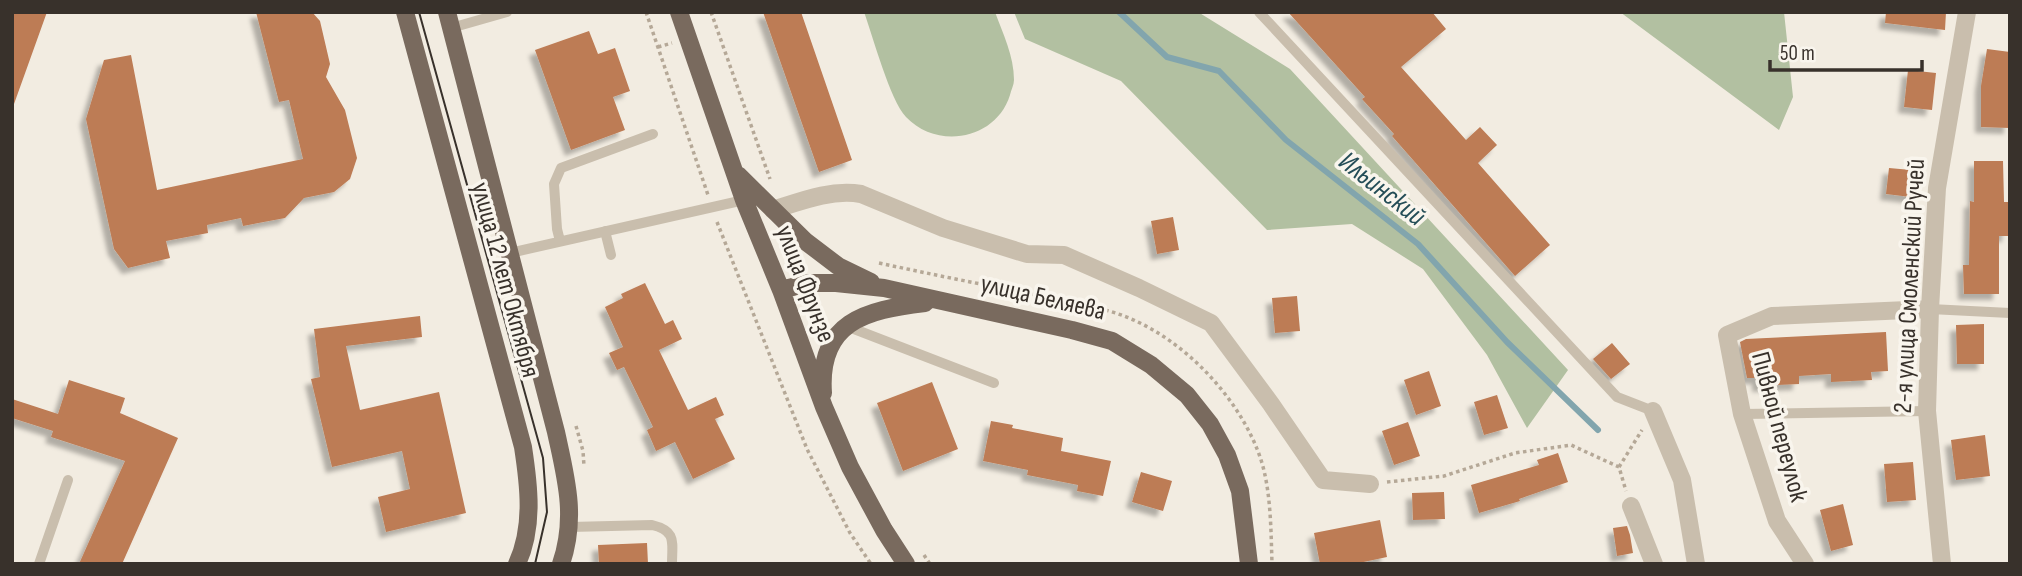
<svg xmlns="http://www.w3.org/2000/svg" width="2022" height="576" font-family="'Sofia Sans Condensed',sans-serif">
  <defs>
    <filter id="shadow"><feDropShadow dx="-6" dy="6" stdDeviation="2" flood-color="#0004"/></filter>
  </defs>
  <rect width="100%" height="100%" fill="#f2ece1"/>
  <path fill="#b2c0a1" d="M 864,12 L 995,12 C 1003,34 1014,56 1014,80 C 1014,85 1011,90 1010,95 C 996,140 937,150 906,117 C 890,100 873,37 864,12 Z
    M 1014,12 L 1198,12 L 1290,69 L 1568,370 L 1527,428 L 1487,355 L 1423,269 L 1352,224 L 1267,230 L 1121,81 L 1025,39 Z
    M 1620,12 L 1784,12 L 1793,97 L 1779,130 Z"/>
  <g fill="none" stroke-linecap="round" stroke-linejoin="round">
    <path stroke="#82a5ad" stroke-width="6" d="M 1119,12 L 1167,57 L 1219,71 L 1286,140 L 1418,244 L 1507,342 L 1598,430"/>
  </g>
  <path fill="#bd7b54" filter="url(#shadow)" d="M 12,12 L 47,12 L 14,104 L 12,104 Z
    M 256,12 L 312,12 L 320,21 L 330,64 L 326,77 L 345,110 L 357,158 L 350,179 L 334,192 L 304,198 L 285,218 L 243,226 L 241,218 L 207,225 L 208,233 L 166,241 L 170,258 L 128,268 L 114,249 L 86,119 L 104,60 L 131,55 L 157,190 L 303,159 L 289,100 L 279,102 Z
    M 763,12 L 801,12 L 852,160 L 819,172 Z
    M 1288,12 L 1432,12 L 1446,29 L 1401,67 L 1466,140 L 1480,127 L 1497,145 L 1478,163 L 1550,245 L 1515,276 L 1392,136 L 1394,134 L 1362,99 L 1365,97 Z
    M 1886,12 L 1946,12 L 1945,30 L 1885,23 Z
    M 589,31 L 598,54 L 615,48 L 630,91 L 613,97 L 625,130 L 571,150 L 535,50 Z
    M 1987,49 L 2010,52 L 2010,128 L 1981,127 L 1981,86 Z
    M 1908,70 L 1936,73 L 1932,110 L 1904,107 Z
    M 1974,161 L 2003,161 L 2004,202 L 2009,202 L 2008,236 L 1999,236 L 1999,294 L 1964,294 L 1963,265 L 1969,265 L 1970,201 L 1974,202 Z
    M 1889,168 L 1922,171 L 1919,198 L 1886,194 Z
    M 1173,217 L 1179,250 L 1157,254 L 1151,221 Z
    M 645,283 L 665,324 L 673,320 L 682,339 L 659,350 L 688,410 L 716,397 L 724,415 L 715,419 L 735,459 L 693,479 L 675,442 L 656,451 L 647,430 L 653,427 L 624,367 L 617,370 L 609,353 L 623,347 L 605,307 L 623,298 L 621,294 Z
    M 1297,296 L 1300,331 L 1275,333 L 1272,298 Z
    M 420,316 L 422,337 L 346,346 L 360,410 L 439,392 L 466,513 L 386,532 L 378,497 L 410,489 L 402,451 L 332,467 L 311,379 L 320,377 L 314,329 Z
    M 1984,324 L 1984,364 L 1957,364 L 1956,325 Z
    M 1886,332 L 1888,371 L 1871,372 L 1872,380 L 1831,382 L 1831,374 L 1799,376 L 1799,384 L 1758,386 L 1758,378 L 1747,378 L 1740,342 L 1746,339 Z
    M 1612,343 L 1630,364 L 1611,379 L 1593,359 Z
    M 1429,371 L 1441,406 L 1416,415 L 1404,380 Z
    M 69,380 L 125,398 L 120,413 L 178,438 L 122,564 L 79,564 L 125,461 L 51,437 L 53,431 L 12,418 L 12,399 L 58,414 Z
    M 932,382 L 958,449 L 903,471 L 877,403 Z
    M 1497,395 L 1508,428 L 1484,435 L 1474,402 Z
    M 991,421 L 1013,425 L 1012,428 L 1063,438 L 1061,451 L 1111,461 L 1103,496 L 1077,491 L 1078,485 L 1027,475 L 1028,470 L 983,461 Z
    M 1408,422 L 1420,456 L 1394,465 L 1382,431 Z
    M 1985,435 L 1990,476 L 1956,480 L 1951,440 Z
    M 1558,453 L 1568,482 L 1519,499 L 1520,501 L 1479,513 L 1471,485 L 1539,465 L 1537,460 Z
    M 1913,462 L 1916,500 L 1887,502 L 1884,464 Z
    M 1141,472 L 1172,481 L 1163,511 L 1132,502 Z
    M 1444,492 L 1445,519 L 1413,520 L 1412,493 Z
    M 1843,504 L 1853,545 L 1831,551 L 1820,510 Z
    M 1380,520 L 1387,557 L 1354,564 L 1320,564 L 1314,533 Z
    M 1627,526 L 1630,535 L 1633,553 L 1617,556 L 1613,528 Z
    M 647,543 L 648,564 L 599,564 L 598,545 Z"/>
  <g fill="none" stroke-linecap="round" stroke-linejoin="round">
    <path stroke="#b5a897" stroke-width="3.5" stroke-dasharray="3.5 3.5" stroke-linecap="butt" d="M 646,12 L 708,195
      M 711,12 L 770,179
      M 658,47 L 672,43
      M 717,222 L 807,449 L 850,533 L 871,564
      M 879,263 C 930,274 980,284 1031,294 C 1062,301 1095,305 1124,316 C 1185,339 1243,401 1262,463 C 1271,494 1271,532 1272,564
      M 576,426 L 583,451 L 584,466
      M 1619,467 L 1642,430
      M 1387,482 L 1444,476 L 1515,453 L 1571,445 L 1619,467 L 1626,491
      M 924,555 L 930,564"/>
    <path stroke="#c9bead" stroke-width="10" d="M 1259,12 L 1617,397 L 1653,411
      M 451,28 L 507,12
      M 605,231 L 611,255
      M 560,241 L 557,229 L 554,184 L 561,168 L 653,134
      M 510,253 L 744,200
      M 1930,309 L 2010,313
      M 851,322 L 854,329 L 994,383
      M 1742,414 L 1927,411
      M 570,527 L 652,525 C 677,531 672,542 672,564
      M 39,564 L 68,480"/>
    <path stroke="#c9bead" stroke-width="18" d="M 773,210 C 801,201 831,189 861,194 L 943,228 L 1027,254 L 1064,255 L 1139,288 L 1211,323 L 1271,404 L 1323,480 L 1370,484
      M 1653,411 L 1682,480 L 1696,564
      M 1631,506 L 1654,564
      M 1805,564 L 1777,521 L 1742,414 L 1727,335 L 1772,316 L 1930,309
      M 1942,564 L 1927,411 L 1930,309 L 1937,188 L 1967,12"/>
    <path stroke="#796a5e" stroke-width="18" d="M 405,12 L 523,447 C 529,486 534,527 517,564
      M 447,12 L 556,432 C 566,478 577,517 561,564
      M 679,12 L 744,200 L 781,290 L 824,407 L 850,467 L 884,530 L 906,564
      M 738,175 L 805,241 L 838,266 L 871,282
      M 781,290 L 808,283 L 836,283 L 884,288 L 1072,330 L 1112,341 L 1151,365 L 1187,395 L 1210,424 L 1227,455 L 1240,491 L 1249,564
      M 823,393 C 818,322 865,310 925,303"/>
    <path stroke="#38312b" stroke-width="2" d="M 419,12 L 543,458 L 547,512 L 535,564"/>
  </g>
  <g text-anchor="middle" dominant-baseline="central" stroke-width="7" stroke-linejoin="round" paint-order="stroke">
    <g font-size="26" fill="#38312b" stroke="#f9f5ed">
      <text transform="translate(505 280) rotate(75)">улица 12 лет Октября</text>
      <text transform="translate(805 284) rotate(69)">улица Фрунзе</text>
      <text transform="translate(1910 286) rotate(-87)">2-я улица Смоленский Ручей</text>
      <text transform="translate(1043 298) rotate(13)">улица Беляева</text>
      <text transform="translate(1779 427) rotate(75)">Пивной переулок</text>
    </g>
    <g font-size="28" font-style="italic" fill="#244d57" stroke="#f9f5ed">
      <text transform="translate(1382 189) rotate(38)">Ильинский</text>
    </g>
  </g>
  <rect width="2022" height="576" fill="none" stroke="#38312b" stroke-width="28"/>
  <path d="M1770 60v10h152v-10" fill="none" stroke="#38312b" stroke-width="3.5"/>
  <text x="1780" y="60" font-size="21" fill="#38312b" stroke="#f9f5ed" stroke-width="5" paint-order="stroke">50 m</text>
</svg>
